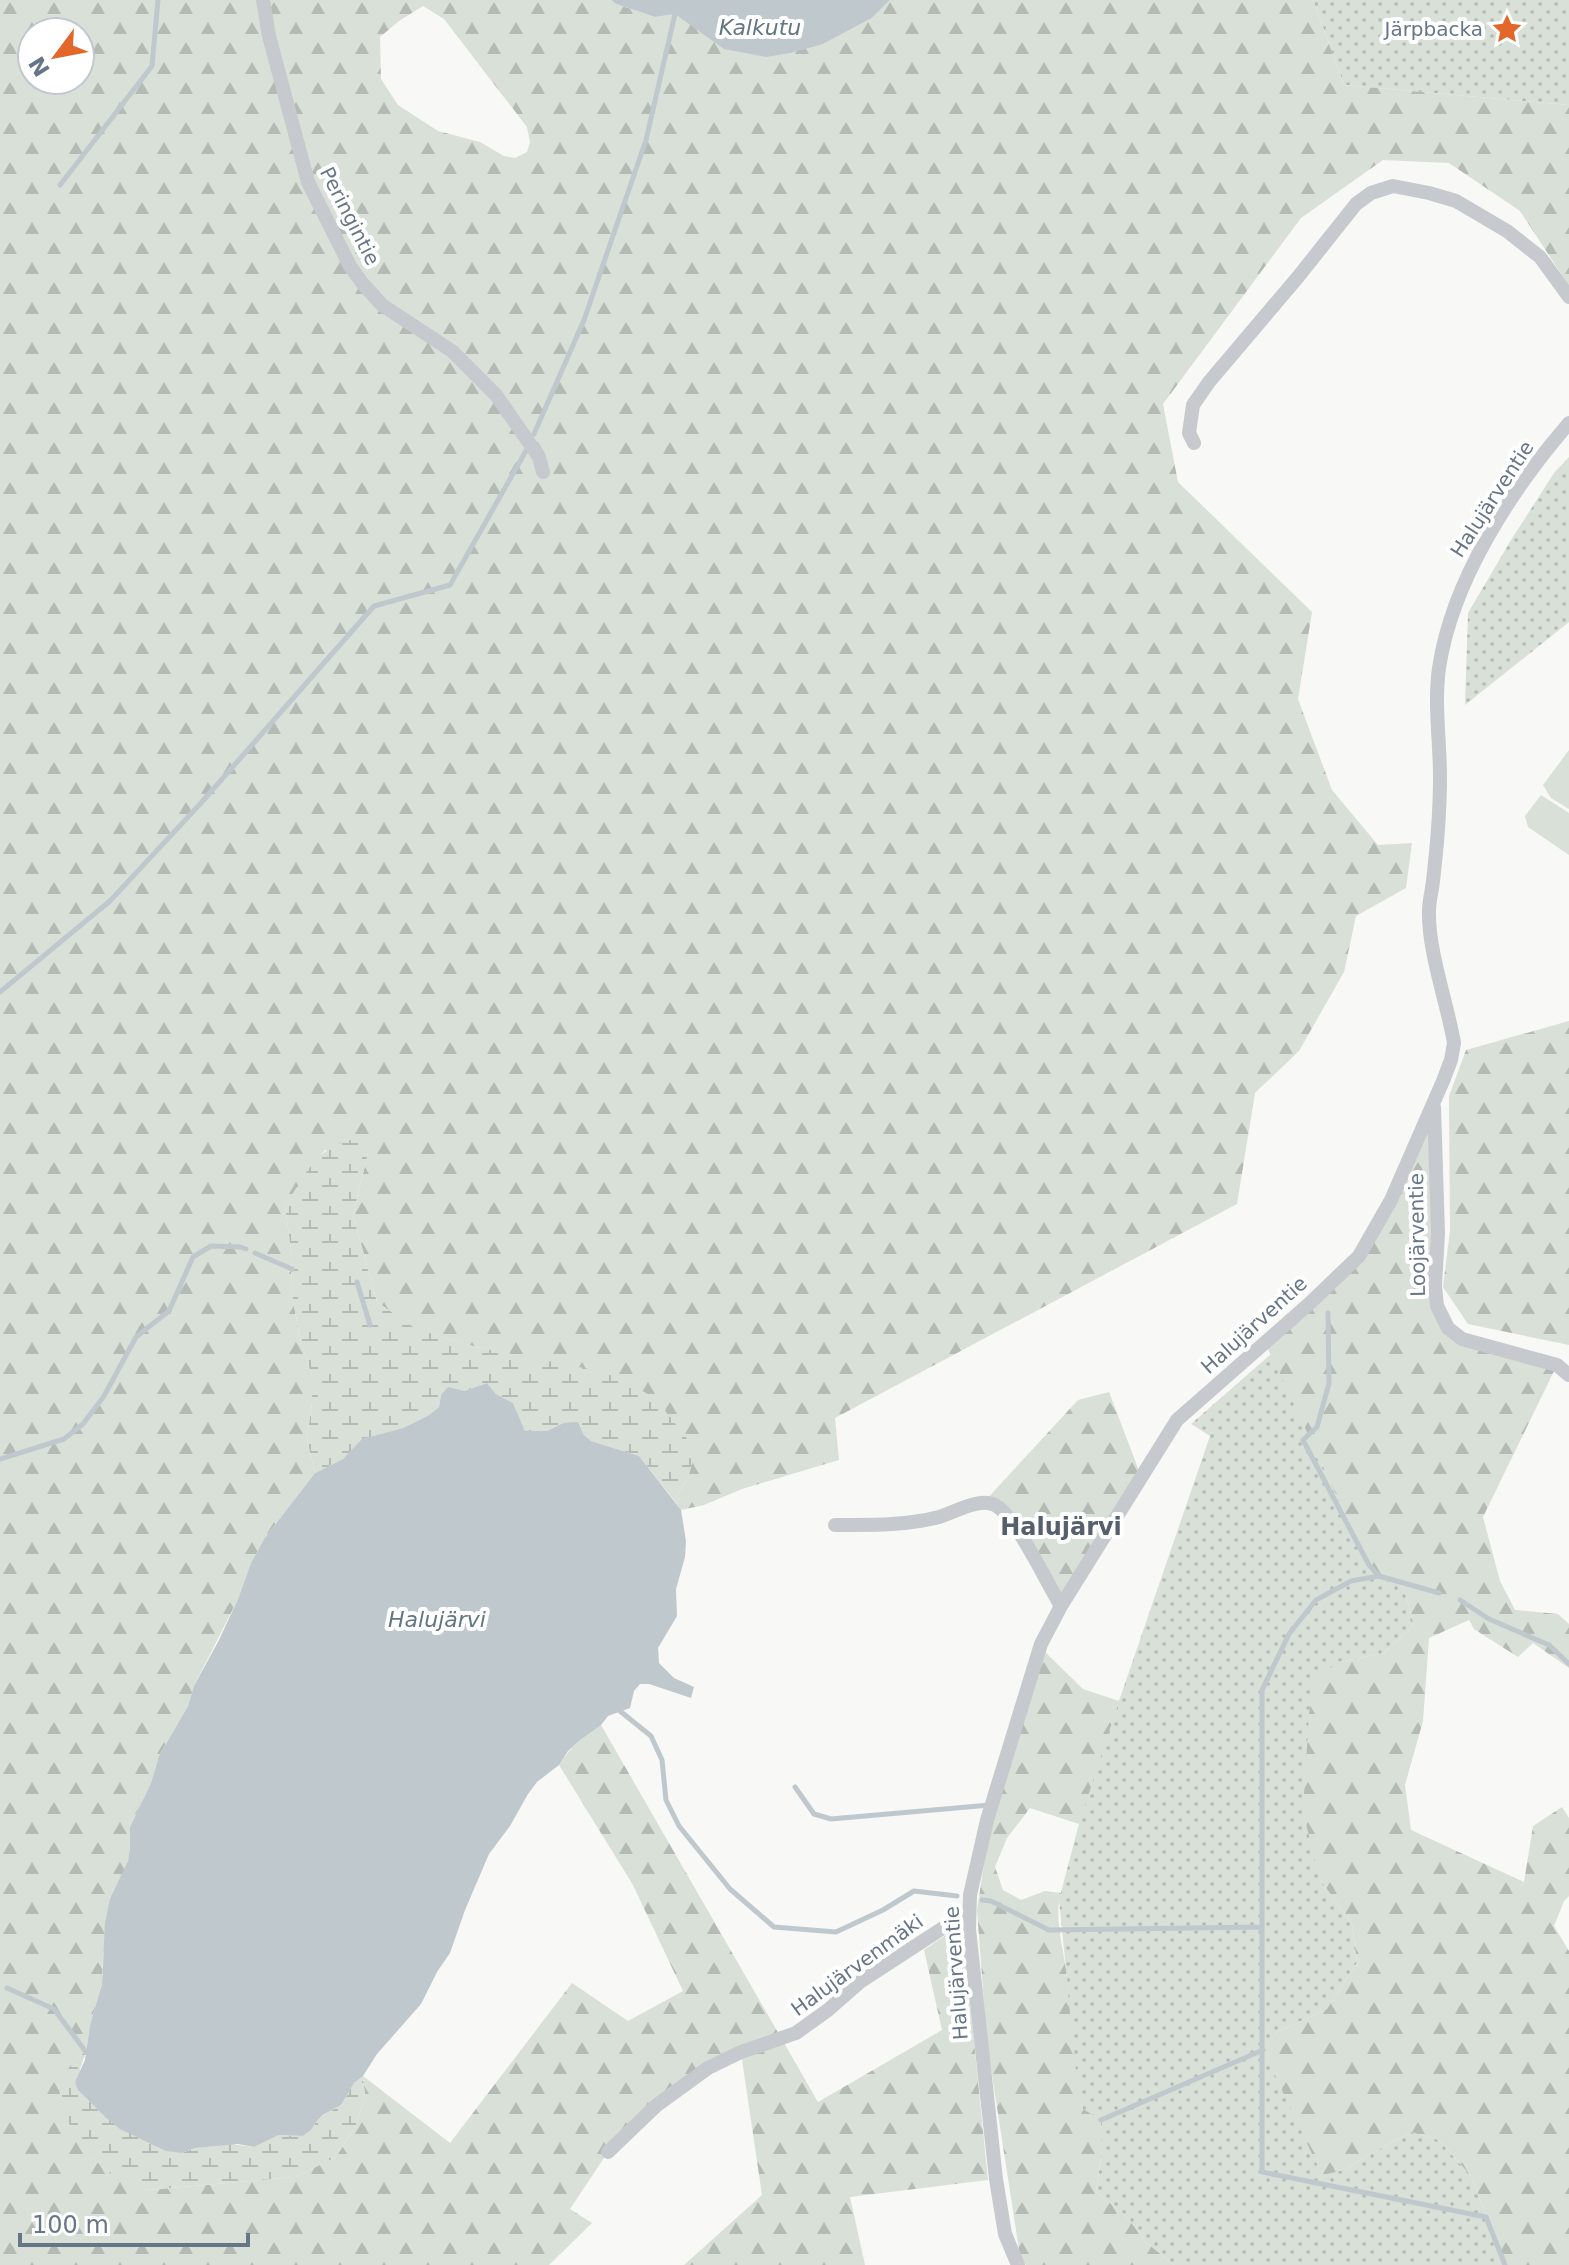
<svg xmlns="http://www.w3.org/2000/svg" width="1569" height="2265" font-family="'DejaVu Sans',sans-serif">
  <defs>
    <pattern id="grass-dots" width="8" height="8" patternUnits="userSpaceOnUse" patternTransform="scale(2)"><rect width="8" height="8" fill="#d9e0d7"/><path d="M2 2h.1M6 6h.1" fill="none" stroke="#b4bab4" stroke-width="1.8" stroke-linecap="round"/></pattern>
    <pattern id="forest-firs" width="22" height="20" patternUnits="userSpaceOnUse" patternTransform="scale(2)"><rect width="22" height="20" fill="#d9e0d7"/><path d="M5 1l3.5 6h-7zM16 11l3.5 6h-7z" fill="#b4bab4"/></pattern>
    <pattern id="wetland-marsh" width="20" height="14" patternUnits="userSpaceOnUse" patternTransform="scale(2)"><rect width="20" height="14" fill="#d9e0d7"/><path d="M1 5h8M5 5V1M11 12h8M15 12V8" fill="none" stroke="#b4bab4"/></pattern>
  </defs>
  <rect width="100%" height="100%" fill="#f8f8f6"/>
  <path fill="url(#grass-dots)" d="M 1313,0 L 1569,0 L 1569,105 L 1344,85 Z
    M 1569,457 L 1569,622 L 1465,705 L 1468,613 L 1511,540 L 1554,473 Z
    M 1271,1354 L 1369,1565 L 1379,1576 L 1402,1582 L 1414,1625 L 1384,1653 L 1339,1662 L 1319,1878 L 1352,1924 L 1357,1963 L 1327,2009 L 1275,2033 L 1345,2170 L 1360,2160 L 1411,2132 L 1439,2140 L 1471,2176 L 1505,2265 L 1174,2265 L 1147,2243 L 1125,2215 L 1096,2192 L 1102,2151 L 1083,2109 L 1078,2089 L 1070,2029 L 1067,1979 L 1059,1900 L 1086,1797 L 1210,1436 L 1191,1424 Z"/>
  <path fill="url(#forest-firs)" fill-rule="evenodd" d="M 0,0 L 611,0 L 616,4 L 655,17 L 675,14 L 685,20 L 823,44 L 872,18 L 890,0 L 1313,0 L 1344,85 L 1569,105 L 1569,286 L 1520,211 L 1449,163 L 1383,160 L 1301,218 L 1163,404 L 1178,482 L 1312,612 L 1298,699 L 1332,790 L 1378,845 L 1412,843 L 1406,888 L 1356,916 L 1344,972 L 1299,1051 L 1255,1093 L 1237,1204 L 835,1418 L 839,1460 L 742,1489 L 704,1505 L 681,1510 L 674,1500 L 688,1478 L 537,1360 L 476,1347 L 415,1329 L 377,1302 L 353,1215 L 368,1153 L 325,1150 L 309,1170 L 285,1206 L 292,1257 L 291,1289 L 300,1339 L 312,1376 L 312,1403 L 307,1439 L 315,1473 L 264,1539 L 251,1563 L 238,1599 L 194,1686 L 188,1706 L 159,1756 L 151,1783 L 130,1827 L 130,1847 L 128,1861 L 103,1955 L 102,1984 L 90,2025 L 86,2052 L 76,2058 L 91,2157 L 122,2182 L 147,2190 L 295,2177 L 336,2157 L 355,2127 L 365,2097 L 363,2076 L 450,2143 L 572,1983 L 628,2021 L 683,1991 L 633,1885 L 559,1765 C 570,1748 583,1735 601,1725 L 818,2102 L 942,2030 L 924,1950 L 962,1924 L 988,2180 L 850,2197 L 865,2265 L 684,2265 L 762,2195 L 741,2053 L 708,2068 L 608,2152 L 570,2209 L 592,2223 L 549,2265 L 0,2265 ZM 423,6 L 444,19 L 527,127 L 530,142 L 527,152 L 515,158 L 504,156 L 480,142 L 438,131 L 398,105 L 381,79 L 380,37 L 399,21 ZM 32,32 L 80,32 L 80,80 L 32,80 Z
    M 1569,1021 L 1569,1345 L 1468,1324 L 1443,1287 L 1450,1231 L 1449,1096 L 1466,1050 Z
    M 1434,1104 L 1435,1286 L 1448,1328 L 1557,1365 L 1483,1517 L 1500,1581 L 1515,1610 L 1558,1614 L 1569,1624 L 1569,1668 L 1533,1643 L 1518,1657 L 1474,1629 L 1469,1620 L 1429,1638 L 1423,1721 L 1405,1785 L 1411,1830 L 1524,1882 L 1533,1826 L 1562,1807 L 1569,1818 L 1569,1896 L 1564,1901 L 1554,1926 L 1569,1951 L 1569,2265 L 1505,2265 L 1471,2176 L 1439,2140 L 1411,2132 L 1360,2160 L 1345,2170 L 1322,2175 L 1263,2050 L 1275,2033 L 1327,2009 L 1357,1963 L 1352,1924 L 1319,1878 L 1303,1811 L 1309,1714 L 1314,1679 L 1339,1662 L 1384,1653 L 1414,1625 L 1402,1582 L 1379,1576 L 1369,1565 L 1265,1342 L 1359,1256 Z
    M 1109,1392 L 1141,1476 L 1061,1606 L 1010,1519 L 984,1502 L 1078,1400 Z
    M 1044,1651 L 1083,1689 L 1119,1701 L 1079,1824 L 1030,1808 L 1007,1838 L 995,1867 L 1003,1890 L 1021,1900 L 1045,1891 L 1061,1893 C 1053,1919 1065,1952 1067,1979 C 1071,2023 1073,2066 1083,2109 L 1101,2120 L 1102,2151 L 1096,2192 L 1125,2215 L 1147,2243 L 1174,2265 L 1026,2265 L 1020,2256 L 987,2043 L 977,1910 L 988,1839 Z"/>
  <path fill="url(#wetland-marsh)" d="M 362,1139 L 368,1153 L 353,1215 L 377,1302 L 416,1329 L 476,1347 L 604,1372 L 654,1397 L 686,1437 L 694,1458 L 688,1478 L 674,1500 L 639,1456 L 591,1441 L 583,1434 L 563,1423 L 547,1431 L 525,1431 L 513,1403 L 496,1394 L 487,1383 L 464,1391 L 441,1395 L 439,1407 L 429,1415 L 403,1428 L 363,1439 L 343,1459 L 315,1473 L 307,1439 L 312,1403 L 312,1376 L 300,1339 L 291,1289 L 292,1257 L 285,1206 C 306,1174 319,1140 362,1139 Z
    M 86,2052 L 80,2069 L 78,2090 L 104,2116 L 182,2153 L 195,2148 L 230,2144 L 254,2147 L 279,2135 L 303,2136 L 311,2130 L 316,2122 L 324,2115 L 341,2105 L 354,2083 L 363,2076 L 365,2097 L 355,2127 L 336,2157 L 295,2177 L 147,2190 L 122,2183 L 91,2157 L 73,2132 L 62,2109 L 59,2089 L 66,2072 L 76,2058 Z"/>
  <path fill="#d9e0d7" d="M 1569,750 L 1569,809 L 1551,798 L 1543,785 Z
    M 1541,795 L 1569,813 L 1569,855 L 1528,827 L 1525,816 Z"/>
  <path fill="#bfc8cd" d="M 611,0 L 890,0 L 872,18 L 823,44 L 790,53 L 766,57 L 724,49 L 675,14 L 655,17 L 616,4 Z
    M 487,1383 L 496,1394 L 513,1403 L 525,1431 L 547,1431 L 563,1423 L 578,1422 L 583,1434 L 591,1441 L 639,1456 L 681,1510 L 686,1541 L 685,1557 L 676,1589 L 677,1616 L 658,1648 L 659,1663 L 674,1678 L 694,1687 L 691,1698 L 649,1684 L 640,1684 L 634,1691 L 630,1708 L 608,1716 L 601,1725 L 580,1740 L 568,1751 L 559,1765 L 537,1782 L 528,1794 L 510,1826 L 489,1854 L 465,1910 L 450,1953 L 437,1972 L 421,2004 L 377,2054 L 363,2076 L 354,2083 L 341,2105 L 323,2115 L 316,2122 L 311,2130 L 303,2136 L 279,2135 L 254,2147 L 238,2144 L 195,2148 L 182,2153 L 166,2151 L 120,2129 L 104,2116 L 78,2090 L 75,2082 L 85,2060 L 90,2025 L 102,1984 L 105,1923 L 110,1899 L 128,1861 L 130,1847 L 130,1827 L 151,1783 L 159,1756 L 188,1706 L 194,1686 L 219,1640 L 238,1599 L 251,1563 L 264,1539 L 315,1473 L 343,1459 L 362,1439 L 403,1428 L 429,1415 L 439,1407 L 441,1395 L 448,1387 L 464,1391 Z"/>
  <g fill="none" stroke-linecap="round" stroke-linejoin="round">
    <path stroke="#bfc8cd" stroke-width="5" d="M 60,185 L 152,66 L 158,0
      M 534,434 L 584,320 L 646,140 L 675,14 L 672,12
      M 0,992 L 110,901 L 201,803 L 374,606 L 450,585 L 527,449
      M 255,1253 L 292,1269
      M 357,1282 L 370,1325
      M 1328,1313 L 1329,1383 L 1317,1427 L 1303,1440 L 1369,1565 L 1378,1575
      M 0,1459 L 64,1439 L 83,1424 L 104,1396 L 136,1337 L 169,1311 L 193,1257 L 211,1246 L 240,1247 L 246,1249
      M 1439,1593 L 1379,1576 L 1351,1581 L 1316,1600 L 1289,1634 L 1262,1690 L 1262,2172 L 1486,2217 L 1505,2265
      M 1460,1600 L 1489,1619 L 1549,1645 L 1569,1664
      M 620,1711 L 651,1736 L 662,1760 L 666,1800 L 679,1826 L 730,1889 L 774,1927 L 836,1932 L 883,1910 L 914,1891 L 957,1896
      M 795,1787 L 814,1814 L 831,1819 L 990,1805
      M 982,1900 L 991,1901 L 1049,1930 L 1262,1927
      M 7,1988 L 54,2009 L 86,2052
      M 1101,2120 L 1263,2050"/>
    <path stroke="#c6c9cd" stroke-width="14" d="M 263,0 L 269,36 L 308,182 L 350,266 L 363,284 L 382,305 L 452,351 L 496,395 L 539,457 L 543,472
      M 1194,443 L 1189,433 L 1193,405 L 1209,382 L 1298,277 L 1356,204 L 1371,193 L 1393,186 L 1429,193 L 1456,201 L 1507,231 L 1540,257 L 1569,297
      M 1434,1107 L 1438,1233 L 1435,1286 L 1437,1306 L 1448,1328 L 1462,1339 L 1557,1365 L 1569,1375
      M 835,1525 C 870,1525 905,1526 939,1517 C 956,1512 982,1495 998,1507 C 1017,1520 1047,1583 1061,1606
      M 608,2152 L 657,2105 L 708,2068 L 741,2052 L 796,2033 L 828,2010 L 860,1982 L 969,1911
      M 1018,2265 L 1005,2234 L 996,2179 L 969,1929 L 970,1895 L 987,1820 L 1041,1644 L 1061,1606 L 1177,1420 L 1309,1304 L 1359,1256 L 1391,1200 L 1443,1081 L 1451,1060 L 1454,1043 C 1447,1002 1428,951 1429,911 C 1429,901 1432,891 1433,881 C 1437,847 1440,812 1440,777 C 1440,741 1434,705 1439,668 C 1452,580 1512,489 1569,423"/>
  </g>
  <defs>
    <g id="sight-bare" transform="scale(2.4)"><path d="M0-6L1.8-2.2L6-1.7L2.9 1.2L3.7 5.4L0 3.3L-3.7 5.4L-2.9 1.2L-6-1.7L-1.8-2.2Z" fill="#e3672b" stroke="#fff" stroke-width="2.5" paint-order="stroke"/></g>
  </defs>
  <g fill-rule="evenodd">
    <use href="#sight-bare" x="1507" y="29"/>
  </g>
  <g text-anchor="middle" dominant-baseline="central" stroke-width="8" stroke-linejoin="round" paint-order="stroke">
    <g font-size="20" fill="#677687" stroke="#fff" text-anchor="end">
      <text x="1483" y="29">Järpbacka</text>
    </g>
    <g font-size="20" fill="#677687" stroke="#fff">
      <text transform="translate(350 216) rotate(63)">Peringintie</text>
      <text transform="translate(1492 499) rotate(-57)">Halujärventie</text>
      <text transform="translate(1417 1235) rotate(-91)">Loojärventie</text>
      <text transform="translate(1254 1325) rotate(-42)">Halujärventie</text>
      <text transform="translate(857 1965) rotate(-36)">Halujärvenmäki</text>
      <text transform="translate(956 1973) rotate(-94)">Halujärventie</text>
    </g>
    <g font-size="22" font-style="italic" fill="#637782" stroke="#fff">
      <text x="760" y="27">Kalkutu</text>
      <text x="437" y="1619">Halujärvi</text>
    </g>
    <g font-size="24" font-weight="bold" fill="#55606c" stroke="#fff">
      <text x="1061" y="1527">Halujärvi</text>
    </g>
  </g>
  <g transform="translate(56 56) rotate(238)"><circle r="38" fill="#ffffff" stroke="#c2c8cf" stroke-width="2"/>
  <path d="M0-6L14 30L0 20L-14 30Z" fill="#e3672b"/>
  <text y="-12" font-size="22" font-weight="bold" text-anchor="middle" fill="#677687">N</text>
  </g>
  <path d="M20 2233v12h228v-12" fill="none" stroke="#677687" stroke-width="4"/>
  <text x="32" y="2233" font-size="24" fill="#677687" stroke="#ffffff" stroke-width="6" paint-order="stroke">100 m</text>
</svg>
